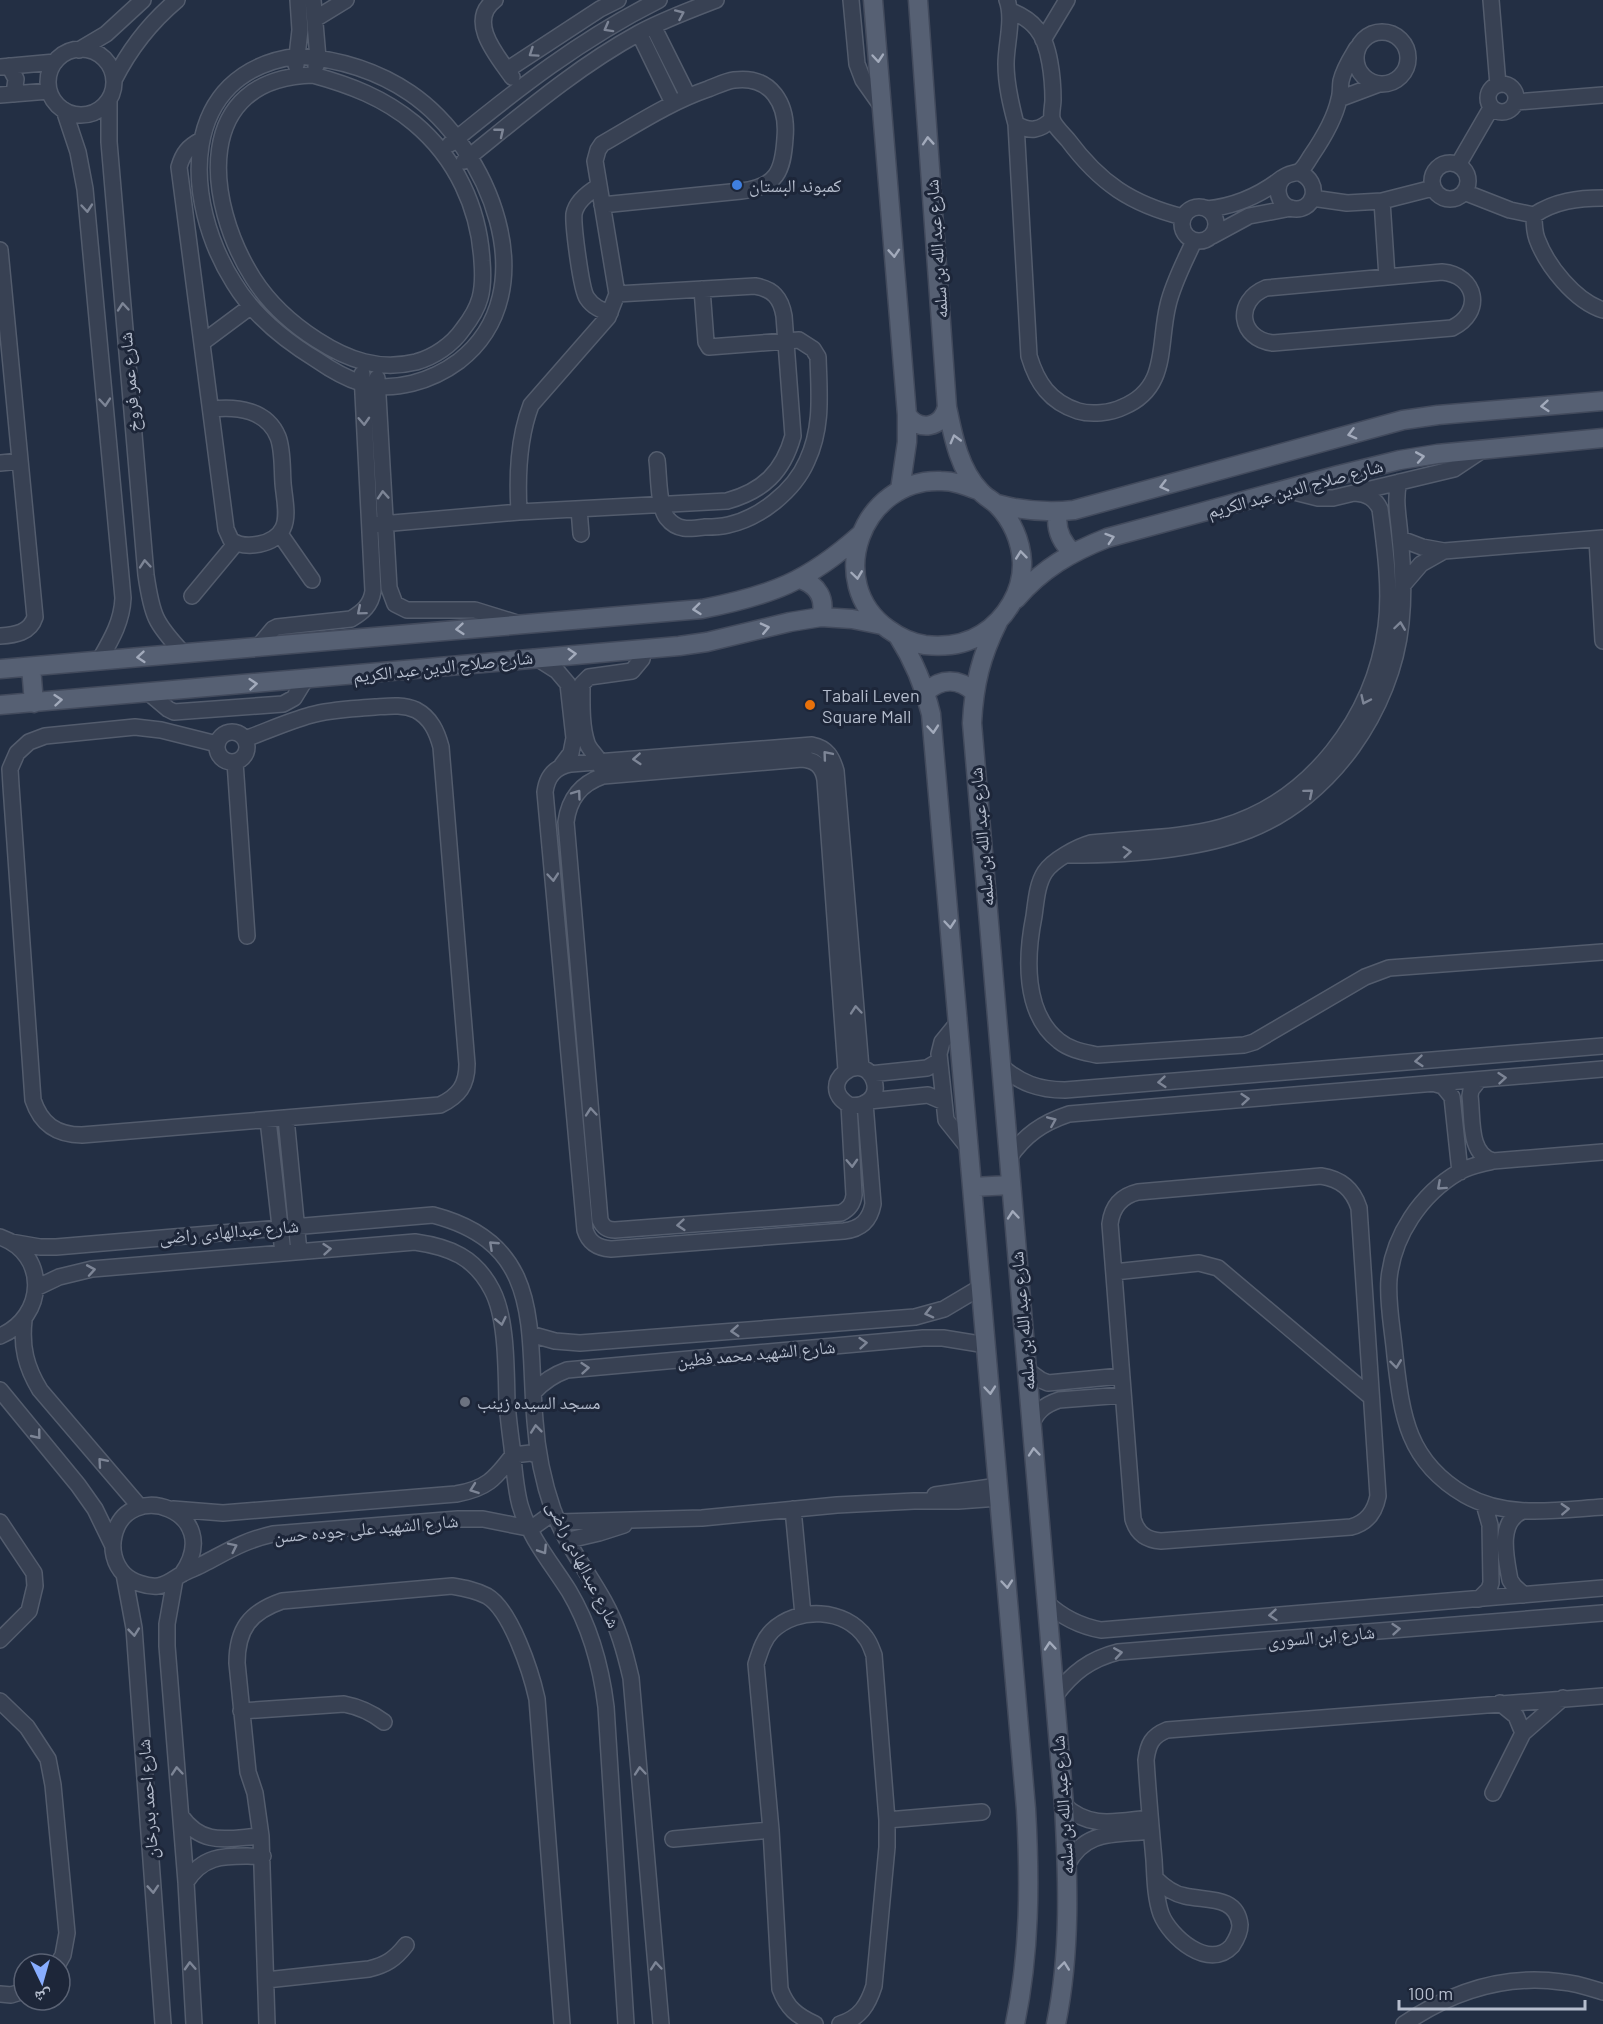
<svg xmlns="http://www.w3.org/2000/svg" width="1603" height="2024" font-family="Barlow,'Noto Naskh Arabic',sans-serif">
  <rect width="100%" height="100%" fill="#232f44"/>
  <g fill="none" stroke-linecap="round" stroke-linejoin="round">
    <g stroke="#535c6d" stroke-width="18">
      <path id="minor" d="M 313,0 L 318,58 L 316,66
        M 495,0 C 466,21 498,57 512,77
        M 851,0 L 857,64 L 863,80 L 882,107
        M 1007,0 C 1014,19 1006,44 1006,64 C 1006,85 1011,105 1016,124 L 1029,356 C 1037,383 1050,402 1078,411 C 1091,415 1111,413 1123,407 C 1169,388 1158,345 1168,305 C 1173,283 1185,261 1194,241
        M 1491,0 L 1498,85
        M 1011,11 C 1021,15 1030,20 1037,29 C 1050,44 1053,80 1053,100 C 1053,105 1051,113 1052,118 C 1053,125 1063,134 1068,140 C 1100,183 1131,204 1183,217
        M 315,19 L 346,0
        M 653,26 L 688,96
        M1356 58a26 26 0 1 1 52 0a26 26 0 1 1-52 0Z
        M 639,33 L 673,103
        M 1043,40 L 1067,0
        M48 82a33 33 0 1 1 66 0a33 33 0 1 1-66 0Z
        M 79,50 L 106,34 L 143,0
        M 298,56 C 338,59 376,70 410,93 C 488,146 549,291 459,361 C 432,381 394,393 361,383 C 345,378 330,369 317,360 C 284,340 254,316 234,283 C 182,201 177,72 298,56 Z
        M 296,65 L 300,30 L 298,0
        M 9,66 L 16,79 L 14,94
        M 0,67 L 55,62
        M 507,70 L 600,9 L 618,0
        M 313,75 C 350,85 384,98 414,123 C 456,158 479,208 482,261 C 483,273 483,287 480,298 C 477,309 470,320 463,329 C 452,345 434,357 416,362 C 379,371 348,360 317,340 C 292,324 269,303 253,278 C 205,202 192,78 313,75 Z
        M 114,80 C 129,50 152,21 177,0
        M1488 98a14 14 0 1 1 28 0a14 14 0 1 1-28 0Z
        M 0,95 L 49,91
        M 1339,99 L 1379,84
        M 109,100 L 109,142 L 146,575 C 152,616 155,623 183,653
        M 1516,102 L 1603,95
        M 64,110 L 78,152 L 85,189 L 123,598 C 122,622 111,640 99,661
        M 1016,124 C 1030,132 1040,131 1052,119
        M 201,140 C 188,147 183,153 179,167 L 226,529 L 231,540 C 245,550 275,545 283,528 C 289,516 284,497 283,483 C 282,469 283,450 278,437 C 267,410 237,406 212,409
        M 450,144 C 517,89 581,39 659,0
        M 464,161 C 520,116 575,68 639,33 C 663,20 690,10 716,0
        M1432 181a18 18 0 1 1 36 0a18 18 0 1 1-36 0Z
        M 1458,165 L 1491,108
        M 1298,172 C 1324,182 1314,215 1290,208 C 1278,204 1274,187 1283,178 C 1288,173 1295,174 1300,171 C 1304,168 1308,161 1311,156 C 1322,140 1335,118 1339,99 C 1341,93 1340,87 1341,81 C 1344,68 1351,58 1357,48
        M 599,186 C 589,192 576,202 574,214 C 573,225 581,290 587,298 C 593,307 601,310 610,313
        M 1464,192 L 1510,210 L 1534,215 C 1555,201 1578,198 1603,198
        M 1312,198 L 1347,203 L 1382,201 L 1433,188
        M 1382,201 L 1387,277
        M1182 224a17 17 0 1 1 34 0a17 17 0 1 1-34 0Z
        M 1207,209 C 1236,206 1259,196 1282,178
        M 1534,215 C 1534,223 1534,231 1537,239 C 1547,266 1575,301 1603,310
        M 1212,236 L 1249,216 L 1291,208
        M 0,250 L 35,617 C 30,633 15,635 0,636
        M 1442,272 C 1477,275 1484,313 1452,328 L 1273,343 C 1239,339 1234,301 1266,288 Z
        M 203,342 L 250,307
        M 377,378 L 389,588 L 395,604 L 407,610 L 475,610 L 517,623
        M 657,460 C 659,475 658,507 667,518 C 677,531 690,529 705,527 C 712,527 720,527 728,525 C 760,518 794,491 807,461 C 823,427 819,393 818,357 L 813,349 L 799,340 L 709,347 L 706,342 L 702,289
        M 0,463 L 20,461
        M 1286,490 L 1318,498 L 1333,498 L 1454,469 L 1484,449
        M 1355,493 C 1367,494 1375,498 1380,509 C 1385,547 1391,589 1386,627 C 1374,717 1311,801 1222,827 C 1179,839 1134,838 1091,843 C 1077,847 1053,860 1045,872 C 1037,884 1036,902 1034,916 C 1026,956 1023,1013 1059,1041 C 1070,1050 1084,1052 1097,1055 L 1244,1045 L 1254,1042 L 1365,977 L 1389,968 L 1603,952
        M 579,509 L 581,534
        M 519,512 C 517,476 518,439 531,405 L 608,317 L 617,294 L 595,161 L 598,150 L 602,144 C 637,124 670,102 708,89 C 716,86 726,81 734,80 C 772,75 788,105 785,138 C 783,171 777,187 741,191 L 602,205
        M 370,525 L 519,512 L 727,501 C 763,491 783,472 793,436 L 784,316 C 781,298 773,289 755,286 L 617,294
        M 280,534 L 312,580
        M 1401,539 L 1422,547 L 1444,551 L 1603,538
        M 1597,539 L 1603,641
        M 1403,585 L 1421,564 L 1444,551
        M 192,596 L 236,543
        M 258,647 L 273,629 L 277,627 L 351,619 C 363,612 371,605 373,591 L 362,374
        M 535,657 L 557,671 L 568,684 L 574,738 L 571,753 L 562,765
        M 149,693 L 168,709 L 174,712 L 283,704 L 294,698 L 305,680
        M217 747a15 15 0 1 1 30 0a15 15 0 1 1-30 0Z
        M 217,744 L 161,730 L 135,727 L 45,736 L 29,742 L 17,753 L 10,769 L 11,786 L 33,1100 C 41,1124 56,1135 82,1135 L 440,1105 C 459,1096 467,1085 467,1064 L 441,747 C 437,732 431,718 416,710 C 403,704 389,706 375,707 C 353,709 332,709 311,715 C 289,721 267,731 245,739
        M 235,762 L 247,936
        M 601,767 C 600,757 590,752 587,743 C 581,726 582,702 582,684 L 589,677 L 632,671 L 642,659 L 644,648
        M 1069,855 C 1126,855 1195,851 1249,830 C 1331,798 1392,710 1401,623 C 1404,594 1403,565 1400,537 C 1399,519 1394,500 1399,482
        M 959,1021 L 942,1042 L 939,1054 L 946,1120 L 970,1150
        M 1001,1066 C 1020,1083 1039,1090 1065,1090 L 1603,1046
        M 861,1068 L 836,771 C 832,757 827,748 812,745 L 571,764 C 555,767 547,776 545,792 L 585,1230 C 589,1243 598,1248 611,1249 L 844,1231 C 861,1229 870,1220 873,1204 L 865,1103
        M 846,1070 L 825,780 C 823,766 815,760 802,759 L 603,776 C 580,784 569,799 566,822 L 600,1220 C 603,1227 607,1230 615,1230 L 841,1213 C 849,1209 853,1204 854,1195 L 849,1105 C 814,1084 863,1048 874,1081 C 880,1098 863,1108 849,1105
        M 870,1074 L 927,1068 L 939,1061
        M 1479,1080 L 1471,1090 L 1470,1096 C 1473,1118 1468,1154 1493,1161
        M 1436,1084 L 1443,1086 L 1452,1097 L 1460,1172
        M 869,1101 L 928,1095 L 942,1101
        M 286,1118 L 299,1252
        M 268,1120 L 283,1253
        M 1603,1152 L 1493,1161 C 1482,1164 1469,1166 1459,1172 C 1421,1194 1393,1236 1389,1279 C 1387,1304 1393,1331 1395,1356 C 1402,1416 1407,1461 1465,1495 C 1507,1519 1557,1510 1603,1507
        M 1009,1158 C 1025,1135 1042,1123 1069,1114 L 1603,1069
        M 1321,1176 C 1341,1179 1353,1189 1359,1208 L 1378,1496 C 1375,1512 1367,1523 1351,1527 L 1161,1541 C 1146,1540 1137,1533 1133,1519 L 1110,1224 C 1112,1207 1121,1196 1138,1192 Z
        M 0,1237 C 49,1254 46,1317 0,1336
        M 11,1242 L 40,1247 L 56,1247 L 433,1215 C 545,1244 527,1330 535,1421 C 537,1451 543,1481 553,1510 C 564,1541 588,1572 604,1601 C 618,1626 625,1652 631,1678 L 661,2024
        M 1114,1272 L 1199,1263 L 1218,1268 L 1371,1397
        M 36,1288 L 59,1277 L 92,1269 L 415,1242 C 450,1247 475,1257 492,1290 C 507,1318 506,1370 507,1402 C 508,1417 510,1432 512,1447 C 514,1467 515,1486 520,1505 C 529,1537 552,1564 569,1591 C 591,1628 601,1666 606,1707 L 626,2024
        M 24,1320 C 21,1347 26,1367 40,1390 L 140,1507
        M 530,1334 L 555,1341 L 580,1343 L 915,1317 L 944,1309 L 981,1287
        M 1027,1370 L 1041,1380 L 1048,1383 L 1121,1376
        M 0,1390 L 78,1485 L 95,1509 L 112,1544
        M 534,1392 C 544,1381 553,1375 567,1370 L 923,1338 L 943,1338 L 986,1345
        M 1031,1426 C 1036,1412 1044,1405 1059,1400 L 1123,1395
        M 935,1495 L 998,1486
        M 173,1509 L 223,1513 L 456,1494 C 486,1489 495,1479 513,1455 L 531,1453 L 539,1456
        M 793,1509 L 803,1615
        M 1523,1511 C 1497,1521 1506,1558 1510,1580 L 1514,1586 L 1524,1595
        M 0,1522 L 34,1573 L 35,1586 L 29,1611 L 0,1640
        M 559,1522 L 702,1518 L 837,1505 L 914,1501 L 958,1501 L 999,1498
        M 569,1540 L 599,1533 L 624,1525
        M 124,1574 L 134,1628 L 163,2024
        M 182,1574 C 226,1511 127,1477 114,1536 C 111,1549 114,1564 124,1574 C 132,1582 147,1587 158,1586 C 167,1585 175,1578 182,1574 C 189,1570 196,1568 203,1564 C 230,1550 243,1541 273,1534 L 458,1519 L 483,1519 L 528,1528 L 536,1525 L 554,1512
        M 175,1579 L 167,1624 L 167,1646 L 186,1882 L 194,2024
        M 1479,1599 L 1489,1589 L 1491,1583 L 1490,1525 L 1484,1504
        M 1047,1603 C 1063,1618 1080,1626 1101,1630 L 1603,1588
        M 1055,1696 C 1072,1673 1090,1659 1118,1652 L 1603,1613
        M 0,1701 L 27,1727 L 48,1759 L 53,1785 L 67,1933 L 63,1955 L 58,1964
        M 1500,1703 L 1516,1716 L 1523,1733
        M 241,1711 L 344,1704 C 360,1707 371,1712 384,1722
        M 1493,1793 L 1523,1733 L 1563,1698
        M 1064,1805 C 1090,1830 1118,1821 1150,1818
        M 181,1816 C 203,1847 228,1838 261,1836
        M 887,1820 L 982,1812
        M 673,1839 L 771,1830
        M 1067,1865 C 1085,1829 1116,1835 1151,1831
        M 1155,1878 C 1164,1887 1173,1894 1185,1896 C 1205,1901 1237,1895 1240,1925 C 1240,1933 1236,1940 1232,1946 C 1209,1971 1170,1937 1161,1914 C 1155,1897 1155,1877 1154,1860 C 1151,1827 1148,1793 1146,1760 C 1148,1744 1152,1736 1167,1730 L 1603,1696
        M 186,1882 C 206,1851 230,1857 263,1856
        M 266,1980 L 369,1969 C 386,1965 395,1959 406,1945
        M 0,1994 L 11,1995 L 24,1991
        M 267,2024 L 261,1836 L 255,1793 L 248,1772 L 237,1663 C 237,1629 250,1612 282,1601 L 452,1586 C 464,1588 476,1590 487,1596 C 511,1610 531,1672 537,1699 L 562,2024
        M 815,2024 C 797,2016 787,2008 780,1989 L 771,1830 L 756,1664 C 760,1652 763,1640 772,1631 C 798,1606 845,1608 866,1638 C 870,1643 872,1650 874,1655 L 887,1820 L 887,1847 L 874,1986 C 868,2005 860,2018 840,2024
        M 1404,2024 C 1451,1992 1504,1974 1562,1982 C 1576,1983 1590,1988 1603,1992"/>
    </g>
    <g stroke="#424a5c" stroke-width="21">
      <path id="major" d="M 873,0 L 907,415 L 907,442 L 900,490
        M 918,0 L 947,407 C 953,436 959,469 980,491 C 985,497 992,500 997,505 C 1012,520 1021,541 1022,562 C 1023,591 1006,619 982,634 C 965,645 945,647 925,645 C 912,643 899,637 888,629 C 823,583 862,478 941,481 C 955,481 967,486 980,491
        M 907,415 C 919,432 942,428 947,407
        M 997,504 C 1023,511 1047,513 1074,510 L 1403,420 L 1438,415 L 1603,401
        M 1058,512 C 1055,528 1060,541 1073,553
        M 800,579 C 818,585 826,599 821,617
        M 1016,599 C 1042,569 1071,552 1107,538 L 1339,475 L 1400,460 L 1437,454 L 1603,438
        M 998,622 C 981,656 974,684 972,723 L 1064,1805 C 1068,1878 1071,1952 1056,2024
        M 898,636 C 914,661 924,685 931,714 L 1026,1809 C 1030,1881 1030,1953 1015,2024
        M 31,667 L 34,703
        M 0,669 L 702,609 C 772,595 807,582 861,534
        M 926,692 C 941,678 959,678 974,692
        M 0,705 L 679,646 L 707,642 L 790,622 L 821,617 L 852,619 L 882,625
        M 973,1187 L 1011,1185"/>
    </g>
    <use href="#minor" stroke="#384153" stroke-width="15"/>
    <use href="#major" stroke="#566073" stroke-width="18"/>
  </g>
  <defs><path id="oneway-chevron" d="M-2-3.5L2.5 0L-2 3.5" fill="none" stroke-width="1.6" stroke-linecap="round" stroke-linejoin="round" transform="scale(1.5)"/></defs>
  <g stroke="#7d8596">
    <use href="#oneway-chevron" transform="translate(680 14) rotate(-24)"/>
    <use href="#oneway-chevron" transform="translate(608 28) rotate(151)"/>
    <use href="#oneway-chevron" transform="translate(533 53) rotate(146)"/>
    <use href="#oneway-chevron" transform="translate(500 132) rotate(-39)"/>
    <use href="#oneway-chevron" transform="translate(87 208) rotate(85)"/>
    <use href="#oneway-chevron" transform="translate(123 307) rotate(-95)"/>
    <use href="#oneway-chevron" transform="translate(105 402) rotate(85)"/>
    <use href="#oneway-chevron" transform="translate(364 421) rotate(87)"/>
    <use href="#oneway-chevron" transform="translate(383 495) rotate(-94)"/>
    <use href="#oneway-chevron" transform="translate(145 564) rotate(-95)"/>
    <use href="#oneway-chevron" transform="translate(361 611) rotate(140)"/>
    <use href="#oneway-chevron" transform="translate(1400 626) rotate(-82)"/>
    <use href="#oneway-chevron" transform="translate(1365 700) rotate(115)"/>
    <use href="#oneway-chevron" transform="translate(827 755) rotate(-130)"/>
    <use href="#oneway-chevron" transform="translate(637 759) rotate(176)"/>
    <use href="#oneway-chevron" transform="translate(1309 793) rotate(-40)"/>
    <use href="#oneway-chevron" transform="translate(577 794) rotate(-54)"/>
    <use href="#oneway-chevron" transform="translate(1127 852) rotate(-5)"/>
    <use href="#oneway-chevron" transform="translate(553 877) rotate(85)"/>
    <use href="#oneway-chevron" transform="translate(856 1010) rotate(-95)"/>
    <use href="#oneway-chevron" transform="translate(1419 1061) rotate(175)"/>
    <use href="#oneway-chevron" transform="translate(1502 1078) rotate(-5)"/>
    <use href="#oneway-chevron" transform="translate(1162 1082) rotate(175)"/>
    <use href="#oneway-chevron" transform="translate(1245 1099) rotate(-5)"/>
    <use href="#oneway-chevron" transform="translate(591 1112) rotate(-95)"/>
    <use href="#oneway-chevron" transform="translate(1052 1121) rotate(-23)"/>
    <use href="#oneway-chevron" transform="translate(852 1163) rotate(87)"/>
    <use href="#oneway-chevron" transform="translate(1441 1186) rotate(138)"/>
    <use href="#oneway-chevron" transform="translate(681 1225) rotate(175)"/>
    <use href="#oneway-chevron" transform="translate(493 1245) rotate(-137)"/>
    <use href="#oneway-chevron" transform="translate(327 1249) rotate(-5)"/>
    <use href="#oneway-chevron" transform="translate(91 1270) rotate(-10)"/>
    <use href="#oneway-chevron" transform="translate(929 1313) rotate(166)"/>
    <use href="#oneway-chevron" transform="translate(501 1321) rotate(78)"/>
    <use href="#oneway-chevron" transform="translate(735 1331) rotate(176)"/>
    <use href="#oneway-chevron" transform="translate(863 1343) rotate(-5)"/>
    <use href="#oneway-chevron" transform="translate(1396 1364) rotate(83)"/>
    <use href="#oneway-chevron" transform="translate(585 1368) rotate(-5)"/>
    <use href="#oneway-chevron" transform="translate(536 1429) rotate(-96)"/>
    <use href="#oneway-chevron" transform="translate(37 1435) rotate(51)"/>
    <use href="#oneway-chevron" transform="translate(102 1462) rotate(-131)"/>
    <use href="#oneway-chevron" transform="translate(474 1489) rotate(160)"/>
    <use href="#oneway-chevron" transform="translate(1565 1509) rotate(-3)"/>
    <use href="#oneway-chevron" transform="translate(233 1547) rotate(-26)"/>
    <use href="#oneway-chevron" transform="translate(543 1550) rotate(57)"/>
    <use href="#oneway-chevron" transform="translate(1273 1615) rotate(175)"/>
    <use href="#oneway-chevron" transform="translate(1396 1629) rotate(-5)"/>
    <use href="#oneway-chevron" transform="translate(134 1632) rotate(84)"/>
    <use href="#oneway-chevron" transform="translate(1118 1653) rotate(-9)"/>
    <use href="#oneway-chevron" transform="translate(177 1771) rotate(-95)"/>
    <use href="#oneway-chevron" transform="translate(640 1771) rotate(-95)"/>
    <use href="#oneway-chevron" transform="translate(153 1889) rotate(86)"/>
    <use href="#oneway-chevron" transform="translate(190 1966) rotate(-93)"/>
    <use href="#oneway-chevron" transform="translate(656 1966) rotate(-95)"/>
  </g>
  <g stroke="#a2aabb">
    <use href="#oneway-chevron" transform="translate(878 58) rotate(85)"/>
    <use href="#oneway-chevron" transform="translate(928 141) rotate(-94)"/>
    <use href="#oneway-chevron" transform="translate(894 253) rotate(86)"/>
    <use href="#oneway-chevron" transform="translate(1545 406) rotate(175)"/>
    <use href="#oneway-chevron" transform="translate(1352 434) rotate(165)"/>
    <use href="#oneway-chevron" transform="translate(955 439) rotate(-105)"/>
    <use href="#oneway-chevron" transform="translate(1420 457) rotate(-10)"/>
    <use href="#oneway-chevron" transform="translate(1164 486) rotate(165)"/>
    <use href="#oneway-chevron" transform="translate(1110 538) rotate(-18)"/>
    <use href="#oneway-chevron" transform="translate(1021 555) rotate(-96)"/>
    <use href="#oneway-chevron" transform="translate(857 575) rotate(82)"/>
    <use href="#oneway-chevron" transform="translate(697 609) rotate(174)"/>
    <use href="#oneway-chevron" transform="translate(765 628) rotate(-13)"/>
    <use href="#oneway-chevron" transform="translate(460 629) rotate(175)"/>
    <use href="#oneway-chevron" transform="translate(572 654) rotate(-5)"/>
    <use href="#oneway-chevron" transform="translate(141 657) rotate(175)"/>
    <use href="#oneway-chevron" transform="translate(253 684) rotate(-5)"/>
    <use href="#oneway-chevron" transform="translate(58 700) rotate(-5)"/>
    <use href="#oneway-chevron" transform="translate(933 729) rotate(85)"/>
    <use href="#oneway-chevron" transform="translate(950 924) rotate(85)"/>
    <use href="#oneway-chevron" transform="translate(1013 1215) rotate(-95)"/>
    <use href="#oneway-chevron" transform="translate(990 1390) rotate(85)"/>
    <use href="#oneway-chevron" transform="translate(1034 1452) rotate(-95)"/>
    <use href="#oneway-chevron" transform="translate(1007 1584) rotate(85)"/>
    <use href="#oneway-chevron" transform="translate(1050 1646) rotate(-95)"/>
    <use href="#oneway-chevron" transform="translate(1064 1966) rotate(-84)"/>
  </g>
  <circle fill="#3f7fe0" stroke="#1d2639" stroke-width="2" cx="737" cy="185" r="6"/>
  <circle fill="#e8710a" stroke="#1d2639" stroke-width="2" cx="810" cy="705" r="6"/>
  <circle fill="#6b7280" stroke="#1d2639" stroke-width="2" cx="465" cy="1402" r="6"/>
  <g text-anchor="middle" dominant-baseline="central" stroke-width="6" stroke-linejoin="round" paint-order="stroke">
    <g font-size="18" fill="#b5bdcd" stroke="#1d2639" text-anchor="start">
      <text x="749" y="185">كمبوند البستان</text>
      <text x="822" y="695">Tabali Leven<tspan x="822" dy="21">Square Mall</tspan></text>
      <text x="477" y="1402">مسجد السيده زينب</text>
    </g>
    <g font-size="18" fill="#b5bdcd" stroke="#1d2639">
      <text transform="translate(936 249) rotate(-94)">شارع عبد الله بن سلمه</text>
      <text transform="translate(129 382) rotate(-95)">شارع عمر فروخ</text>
      <text transform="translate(1295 488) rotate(-15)">شارع صلاح الدين عبد الكريم</text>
      <text transform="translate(443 666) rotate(-6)">شارع صلاح الدين عبد الكريم</text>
      <text transform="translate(981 837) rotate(-95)">شارع عبد الله بن سلمه</text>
      <text transform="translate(229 1231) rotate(-5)">شارع عبدالهادى راضى</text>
      <text transform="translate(1022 1321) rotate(-95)">شارع عبد الله بن سلمه</text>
      <text transform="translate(756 1353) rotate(-5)">شارع الشهيد محمد فطين</text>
      <text transform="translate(366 1528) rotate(-5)">شارع الشهيد على جوده حسن</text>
      <text transform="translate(584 1564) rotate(63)">شارع عبدالهادى راضى</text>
      <text transform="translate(1321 1636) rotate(-5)">شارع ابن السورى</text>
      <text transform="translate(147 1799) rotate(-94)">شارع احمد بدرخان</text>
      <text transform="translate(1062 1805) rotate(-94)">شارع عبد الله بن سلمه</text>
    </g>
  </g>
  <g transform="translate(42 1982) rotate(175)"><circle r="28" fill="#1d2639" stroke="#5a6274" stroke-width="1.5"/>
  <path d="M0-4.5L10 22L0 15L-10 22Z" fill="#88adff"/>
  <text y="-9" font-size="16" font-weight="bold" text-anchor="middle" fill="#b5bdcd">ش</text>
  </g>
  <path d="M1399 2000v9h186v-9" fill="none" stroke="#b5bdcd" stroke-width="3"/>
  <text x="1408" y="2000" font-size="18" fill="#b5bdcd" stroke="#1d2639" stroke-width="4.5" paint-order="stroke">100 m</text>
</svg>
